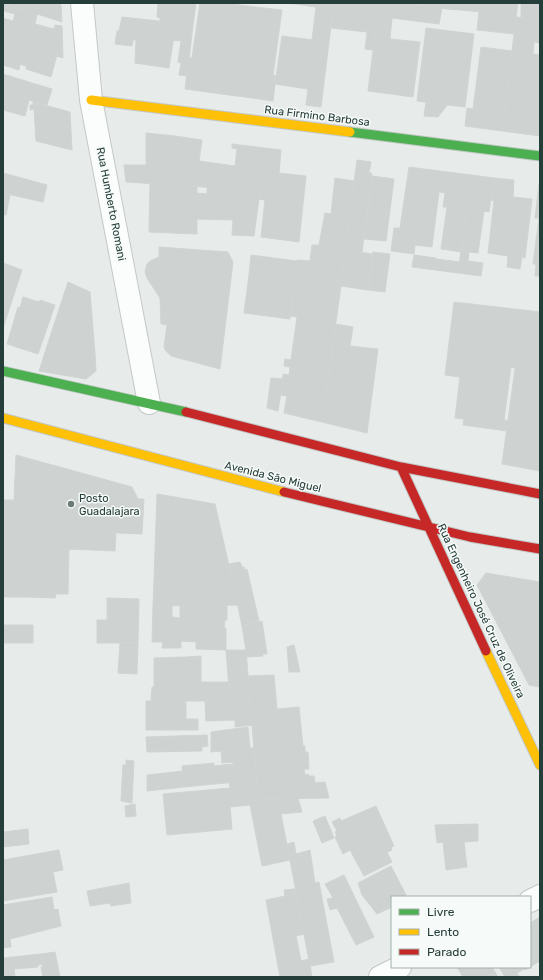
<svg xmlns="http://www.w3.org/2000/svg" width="543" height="980" font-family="Rubik,sans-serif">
  <rect width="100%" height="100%" fill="#e7ebea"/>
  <path fill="#ced3d1" stroke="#d0d4d3" d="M 3,3 L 54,3 L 61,5 L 62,22 Z
    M 158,3 L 196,3 L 193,25 L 160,21 L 160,18 L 157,17 Z
    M 200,3 L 225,3 L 214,93 L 185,89 L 189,58 L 192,58 Z
    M 225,3 L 255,7 L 245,97 L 214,93 Z
    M 288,3 L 334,3 L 329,42 L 312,40 L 316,7 Z
    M 334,3 L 379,3 L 373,50 L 365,49 L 367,32 L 331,28 Z
    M 379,3 L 404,3 L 425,5 L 423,22 L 392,18 L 390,39 L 420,42 L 413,97 L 368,91 Z
    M 425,3 L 448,3 L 447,9 L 425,5 Z
    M 448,3 L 473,3 L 472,11 L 447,9 Z
    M 473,3 L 518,3 L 516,17 L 472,11 Z
    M 520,3 L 540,3 L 538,20 L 521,18 L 521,4 Z
    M 3,4 L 37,14 L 35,24 L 54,29 L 55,25 L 62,26 L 63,58 L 3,39 L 3,18 L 13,21 L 15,14 L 3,11 Z
    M 425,5 L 442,8 L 439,24 L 423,22 Z
    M 255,7 L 282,10 L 273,75 L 276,76 L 273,101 L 245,97 Z
    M 479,12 L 516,17 L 514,34 L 477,30 Z
    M 122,17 L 176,23 L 169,68 L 135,63 L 136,40 L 133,40 L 132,46 L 115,44 L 117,31 L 119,31 Z
    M 516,17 L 540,20 L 540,43 L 534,42 L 533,54 L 512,51 Z
    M 176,23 L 193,25 L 187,76 L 179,75 L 181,63 L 178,62 L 181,41 L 173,40 Z
    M 426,28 L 474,34 L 465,107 L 417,101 Z
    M 282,36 L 329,42 L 321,107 L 306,105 L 308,89 L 275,84 Z
    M 3,39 L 24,46 L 19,70 L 3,65 Z
    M 24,46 L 57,55 L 51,77 L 26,69 L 26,66 L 20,64 Z
    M 481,47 L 512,51 L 502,131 L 465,126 L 467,108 L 473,109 Z
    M 512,51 L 540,55 L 540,136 L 502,131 Z
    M 3,74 L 29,82 L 25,99 L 3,92 Z
    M 29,82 L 52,89 L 47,105 L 25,99 Z
    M 3,92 L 29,100 L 25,116 L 3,110 Z
    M 33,102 L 70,112 L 72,150 L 36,141 L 34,109 L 30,110 L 30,105 L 33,105 Z
    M 426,102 L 448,104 L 438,117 L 424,116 Z
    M 146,133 L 175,136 L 173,185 L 126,182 L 124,165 L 146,165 Z
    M 175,136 L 202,140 L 199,161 L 235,166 L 237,149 L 232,148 L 232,144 L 265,148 L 260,191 L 173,185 Z
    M 265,148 L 281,150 L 279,173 L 306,176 L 299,242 L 261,237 L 265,200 L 258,199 Z
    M 357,160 L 371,162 L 369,173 L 372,173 L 362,252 L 345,250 Z
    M 409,167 L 424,169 L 414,254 L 391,251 L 394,228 L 400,228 Z
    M 424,169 L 448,172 L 445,193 L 439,192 L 432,247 L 415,245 Z
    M 448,172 L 471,175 L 462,252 L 441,249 L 447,207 L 443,207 Z
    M 3,173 L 47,185 L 43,202 L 3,193 Z
    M 471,175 L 494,178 L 489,212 L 484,211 L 478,253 L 469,252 L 468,261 L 483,263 L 481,276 L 458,273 Z
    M 372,176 L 394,179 L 386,241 L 364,239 Z
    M 335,178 L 354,181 L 341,286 L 295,281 L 297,260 L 310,261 L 312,245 L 319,245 L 325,213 L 331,214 Z
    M 494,178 L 514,180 L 513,197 L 532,199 L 525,258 L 522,257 L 520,269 L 507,267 L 508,256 L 488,253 L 494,201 L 491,200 Z
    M 150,183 L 197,187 L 197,193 L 207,194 L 207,187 L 260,191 L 254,236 L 232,235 L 233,220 L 197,219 L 197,234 L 149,232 Z
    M 539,184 L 540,184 L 540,276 L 535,276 L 536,264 L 533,264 L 539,218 L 535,218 Z
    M 3,193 L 10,195 L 6,215 L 3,214 Z
    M 159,247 L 228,252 L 233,262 L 220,369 L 171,356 L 165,350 L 164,347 L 167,325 L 161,324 L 160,298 L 147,278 L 145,272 L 147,264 L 150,261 L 159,257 Z
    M 345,250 L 372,254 L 368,290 L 341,286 Z
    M 373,252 L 390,254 L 385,292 L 368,290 Z
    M 251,255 L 297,261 L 295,281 L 249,275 Z
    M 414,255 L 436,258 L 435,270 L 412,267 Z
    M 436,259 L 460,262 L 458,273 L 435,270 Z
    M 3,263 L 22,270 L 3,328 Z
    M 249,275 L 295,281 L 290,319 L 244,313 Z
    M 295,281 L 341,286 L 322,422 L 284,413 L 287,396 L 281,395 L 283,374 L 289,375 L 290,367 L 284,366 L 285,359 L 291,360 L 297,317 L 291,316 Z
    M 68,282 L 90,292 L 95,354 L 48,343 Z
    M 23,297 L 39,302 L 40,300 L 55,305 L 38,354 L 7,344 L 18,307 L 20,308 Z
    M 454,302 L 523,310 L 515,368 L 511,367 L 504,420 L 508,421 L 507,431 L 463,425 L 464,419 L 455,418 L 460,377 L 445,375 Z
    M 523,310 L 540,312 L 540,471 L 502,464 Z
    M 336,324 L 353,327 L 350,346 L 378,349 L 367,433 L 322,422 Z
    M 48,343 L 95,354 L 96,371 L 86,379 L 39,371 Z
    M 271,378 L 283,379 L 278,411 L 267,408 Z
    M 16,455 L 132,487 L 138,499 L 144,499 L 142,534 L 46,530 L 46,545 L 3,543 L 3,500 L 14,500 Z
    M 157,494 L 215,504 L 238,605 L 153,606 Z
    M 46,530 L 116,533 L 115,551 L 45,548 Z
    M 3,543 L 29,544 L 27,597 L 3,597 Z
    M 29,544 L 46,545 L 45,548 L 69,549 L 68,594 L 56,594 L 55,598 L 27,597 Z
    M 240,562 L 242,567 L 244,567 L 245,570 L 247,569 L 259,621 L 242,626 L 229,564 Z
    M 486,573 L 540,582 L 540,687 L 529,685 L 477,585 Z
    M 107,598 L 139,599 L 138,643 L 97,643 L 97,620 L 107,620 Z
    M 172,605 L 172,617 L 180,618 L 180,605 L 227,605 L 227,620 L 225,620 L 224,629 L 226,628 L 226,650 L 196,649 L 196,642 L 181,641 L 181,648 L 162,648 L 163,642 L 152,642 L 153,606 Z
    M 262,621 L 267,654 L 262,654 L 263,656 L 247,657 L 242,626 Z
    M 3,625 L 33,625 L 33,643 L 3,643 Z
    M 120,643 L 138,643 L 137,674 L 118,673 Z
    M 294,645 L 300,672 L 289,672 L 287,647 Z
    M 226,650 L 246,650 L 250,701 L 230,701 Z
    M 201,656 L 201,682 L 229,682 L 230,701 L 187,701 L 186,657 Z
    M 186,657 L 187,701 L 151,701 L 152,687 L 154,687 L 154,658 Z
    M 274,675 L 277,709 L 299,707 L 303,746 L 305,746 L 305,752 L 308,752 L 309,769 L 304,769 L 305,775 L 308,774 L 309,776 L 314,776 L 315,783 L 325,782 L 329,798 L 258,799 L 248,676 Z
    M 146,701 L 186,701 L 186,719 L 198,719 L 198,730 L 146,730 Z
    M 205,701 L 250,701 L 252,725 L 235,727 L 235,720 L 206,721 Z
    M 248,727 L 250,748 L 254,748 L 255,765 L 233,767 L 233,762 L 222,763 L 221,751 L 211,752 L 211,732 Z
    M 207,735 L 208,746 L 202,747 L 202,751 L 147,752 L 146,737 Z
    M 126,760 L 134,761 L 132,803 L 121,801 L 123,765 L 126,765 Z
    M 214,763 L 214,766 L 233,764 L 233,767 L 255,765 L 257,780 L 184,787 L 182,766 Z
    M 183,771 L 184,787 L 147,791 L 147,775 Z
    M 257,780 L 258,799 L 278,799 L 290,860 L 262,866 L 250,805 L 230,807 L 232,829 L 167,835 L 163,794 L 230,788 L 229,783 Z
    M 298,798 L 302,812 L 281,814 L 278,799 Z
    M 135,804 L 136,816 L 126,817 L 125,806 Z
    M 376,806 L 394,846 L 391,847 L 392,850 L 387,852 L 392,862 L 364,876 L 350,850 L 343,854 L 335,837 L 337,836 L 335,832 L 337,831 L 332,822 L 340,818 L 341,821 Z
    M 325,816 L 334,838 L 322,843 L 313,821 Z
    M 478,824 L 478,841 L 464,842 L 467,867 L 446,870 L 443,842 L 437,843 L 435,825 Z
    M 28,829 L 29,844 L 3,847 L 3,832 Z
    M 294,842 L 296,854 L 310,850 L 315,883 L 319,882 L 334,962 L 310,966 L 287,844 Z
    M 59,850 L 63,870 L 53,872 L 57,892 L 3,901 L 3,860 Z
    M 391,866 L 406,895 L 402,897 L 392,897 L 392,907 L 377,914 L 362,895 L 358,883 Z
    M 344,875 L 374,937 L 356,945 L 337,908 L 330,910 L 327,899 L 333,898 L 325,884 Z
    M 129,883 L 131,903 L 111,906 L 110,903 L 90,906 L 87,891 Z
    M 295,889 L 304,934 L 296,936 L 301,961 L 309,959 L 312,977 L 280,977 L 266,900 L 285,896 L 284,890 Z
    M 52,897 L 54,910 L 58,909 L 61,926 L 10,939 L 11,947 L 3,948 L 3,905 Z
    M 540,917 L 540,943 L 530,949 L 530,923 Z
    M 540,943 L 540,961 L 525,970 L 524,969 L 517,973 L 520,977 L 505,977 L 499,967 L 530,967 L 530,949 Z
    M 55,952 L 60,977 L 43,977 L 41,967 L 43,966 L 41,954 Z
    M 41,954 L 43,964 L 38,965 L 38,967 L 14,969 L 15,977 L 3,977 L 3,958 Z
    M 457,967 L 492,967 L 498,977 L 463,977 Z"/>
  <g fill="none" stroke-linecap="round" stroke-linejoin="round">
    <g stroke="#c4c8c7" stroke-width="24">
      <path id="street" d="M 82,3 L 91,100 L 149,403
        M 530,901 L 540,896
        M 380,977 L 400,967"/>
    </g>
    <g stroke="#c1c7c5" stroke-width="11">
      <path id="fast" d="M 350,132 L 540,156
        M 3,371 L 186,412"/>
    </g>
    <g stroke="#c1c7c5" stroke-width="11">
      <path id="slow" d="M 91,100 L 350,132
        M 3,418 L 284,492
        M 486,651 L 540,765"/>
    </g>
    <g stroke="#c1c7c5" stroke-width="11">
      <path id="jam" d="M 186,412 L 401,467 L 540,494
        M 401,467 L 486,651
        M 284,492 L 470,537 L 540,549"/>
    </g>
    <use href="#street" stroke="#fbfcfc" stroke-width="22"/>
    <use href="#fast" stroke="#4caf50" stroke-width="9"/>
    <use href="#slow" stroke="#ffc107" stroke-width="9"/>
    <use href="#jam" stroke="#c62828" stroke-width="9"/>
  </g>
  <circle fill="#6a7b78" stroke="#f6faf8" stroke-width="1.5" cx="71" cy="504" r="4"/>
  <g text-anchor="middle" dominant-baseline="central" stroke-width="3" stroke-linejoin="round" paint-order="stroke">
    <g font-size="11" fill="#263e3a" stroke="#f6faf8">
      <text transform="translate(317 116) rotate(7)">Rua Firmino Barbosa</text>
      <text transform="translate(111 204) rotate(79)">Rua Humberto Romani</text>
      <text transform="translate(273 477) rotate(14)">Avenida São Miguel</text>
      <text transform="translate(481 611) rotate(65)">Rua Engenheiro José Cruz de Oliveira</text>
    </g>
    <g font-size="11" fill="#263e3a" stroke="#f6faf8" text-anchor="start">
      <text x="79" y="498">Posto<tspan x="79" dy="13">Guadalajara</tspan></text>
    </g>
  </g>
  <rect width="543" height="980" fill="none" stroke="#263e3a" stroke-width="8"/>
  <rect x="391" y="896" width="140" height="72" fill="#f6faf8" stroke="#a3afac"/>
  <rect x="399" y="909" width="20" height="6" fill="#4caf50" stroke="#a3afac"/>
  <text x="427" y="916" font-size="12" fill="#263e3a">Livre</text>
  <rect x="399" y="929" width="20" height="6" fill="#ffc107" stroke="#a3afac"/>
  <text x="427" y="936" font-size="12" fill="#263e3a">Lento</text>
  <rect x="399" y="949" width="20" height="6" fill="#c62828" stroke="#a3afac"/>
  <text x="427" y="956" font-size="12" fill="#263e3a">Parado</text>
</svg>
